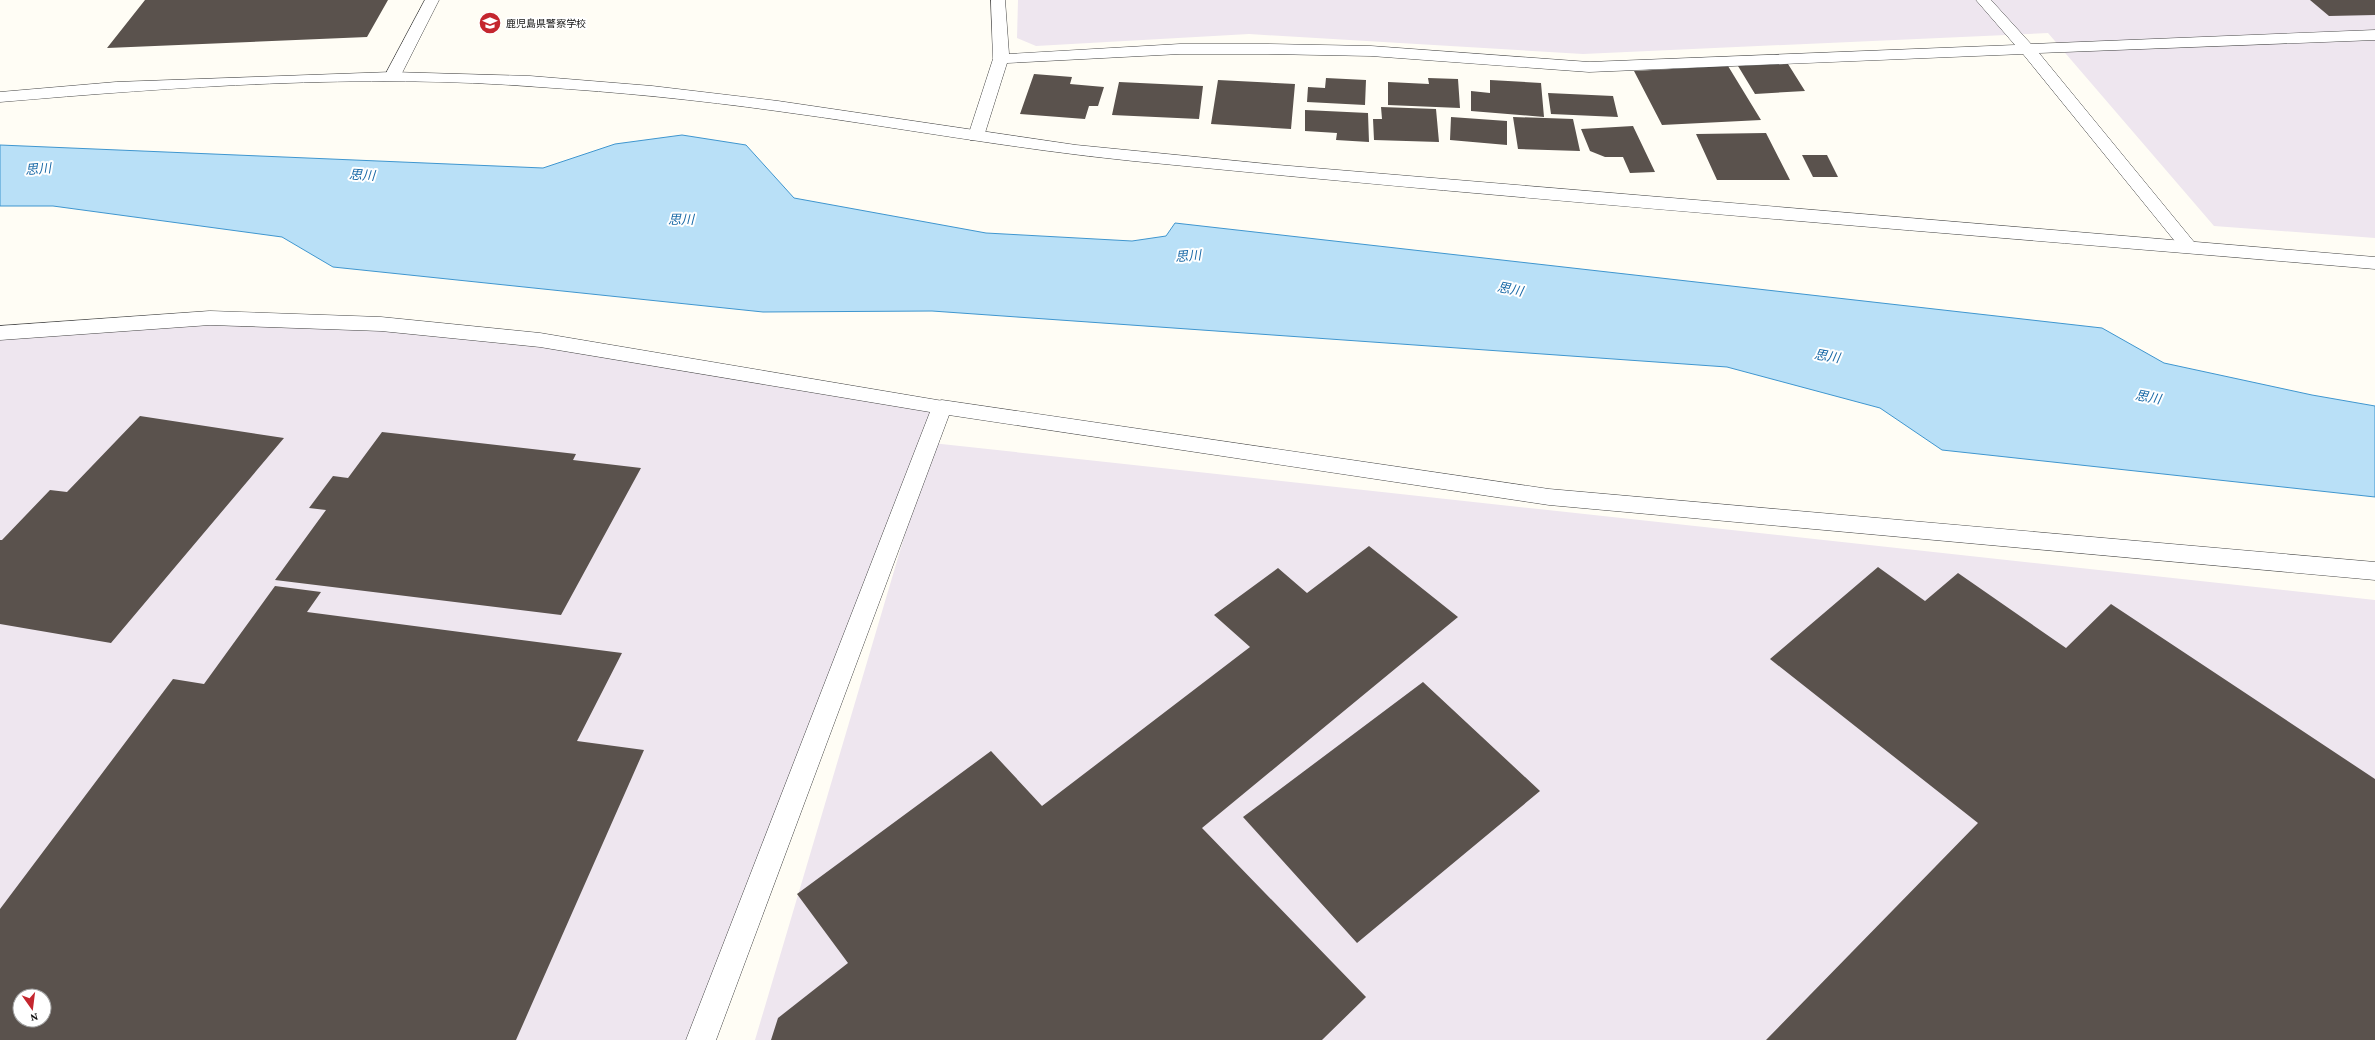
<svg xmlns="http://www.w3.org/2000/svg" width="2375" height="1040" font-family="'Crimson Pro','Noto Sans JP',serif">
  <rect width="100%" height="100%" fill="#fffdf5"/>
  <path fill="#eee6ef" fill-rule="evenodd" d="M 1018,0 L 2375,0 L 2375,238 L 2214,226 L 2048,33 L 1583,54 L 1249,34 L 1036,46 L 1017,38 Z
    M 210,318 L 540,340 L 942,407 L 701,1040 L 0,1040 L 0,333 ZM 20,996 L 44,996 L 44,1020 L 20,1020 Z
    M 932,443 L 2375,600 L 2375,1040 L 755,1040 Z"/>
  <path fill="#b9e0f7" stroke="#3f96cf" d="M 682,135 L 746,145 L 794,198 L 986,233 L 1132,241 L 1166,236 L 1175,223 L 2102,328 L 2164,363 L 2312,395 L 2375,406 L 2375,497 L 1942,450 L 1880,408 L 1727,367 L 932,311 L 763,312 L 333,267 L 282,237 L 53,206 L 0,206 L 0,145 L 543,168 L 615,144 Z"/>
  <path fill="#5a524d" fill-rule="evenodd" d="M 145,0 L 388,0 L 367,37 L 107,48 Z
    M 2310,0 L 2375,0 L 2375,15 L 2329,16 Z
    M 1788,64 L 1805,91 L 1755,94 L 1738,66 Z
    M 1728,66 L 1761,120 L 1662,125 L 1634,71 Z
    M 1034,74 L 1072,77 L 1070,84 L 1104,87 L 1098,106 L 1089,106 L 1085,119 L 1020,114 Z
    M 1326,78 L 1366,80 L 1365,105 L 1307,102 L 1308,87 L 1325,88 Z
    M 1428,78 L 1458,79 L 1460,108 L 1388,105 L 1388,82 L 1429,84 Z
    M 1218,80 L 1295,84 L 1291,129 L 1211,124 Z
    M 1490,80 L 1541,83 L 1544,117 L 1471,111 L 1471,91 L 1490,93 Z
    M 1119,82 L 1203,86 L 1199,119 L 1112,115 Z
    M 1548,93 L 1613,96 L 1618,117 L 1551,114 Z
    M 1381,107 L 1436,109 L 1439,142 L 1374,140 L 1373,119 L 1382,119 Z
    M 1305,110 L 1368,113 L 1369,142 L 1336,140 L 1337,133 L 1305,131 Z
    M 1451,117 L 1507,121 L 1507,145 L 1450,140 Z
    M 1513,117 L 1573,119 L 1580,151 L 1518,149 Z
    M 1633,126 L 1655,172 L 1630,173 L 1623,157 L 1605,157 L 1590,151 L 1581,129 Z
    M 1766,133 L 1790,180 L 1717,180 L 1696,134 Z
    M 1802,155 L 1827,155 L 1838,177 L 1813,177 Z
    M 140,416 L 284,438 L 111,643 L 0,624 L 0,540 L 2,540 L 50,490 L 67,492 Z
    M 382,432 L 576,454 L 573,460 L 641,468 L 561,615 L 275,580 L 326,510 L 309,508 L 333,476 L 348,478 Z
    M 1369,546 L 1458,617 L 1202,828 L 1366,997 L 1322,1040 L 771,1040 L 778,1018 L 848,963 L 797,894 L 991,751 L 1042,806 L 1250,647 L 1214,615 L 1278,568 L 1307,593 Z
    M 1878,567 L 1925,601 L 1958,573 L 2066,648 L 2111,604 L 2375,779 L 2375,1040 L 1766,1040 L 1978,823 L 1770,659 Z
    M 275,586 L 321,592 L 307,612 L 622,653 L 577,741 L 644,750 L 516,1040 L 0,1040 L 0,909 L 173,679 L 204,684 ZM 20,996 L 44,996 L 44,1020 L 20,1020 Z
    M 1423,682 L 1540,791 L 1357,943 L 1243,817 Z"/>
  <g fill="none" stroke-linecap="round" stroke-linejoin="round">
    <g stroke="#444" stroke-width="1">
      <path id="service" d="M 425,0 L 439,0 L 400,77 L 398,80 L 386,80 L 384,77 Z"/>
    </g>
    <g stroke="#444" stroke-width="1">
      <path id="minor" d="M 991,0 L 1005,0 L 1009,54 L 1180,44 L 1268,44 L 1371,46 L 1589,62 L 2015,45 L 1976,0 L 1991,0 L 2031,44 L 2375,30 L 2375,40 L 2039,53 L 2194,242 L 2197,246 L 2194,250 L 2188,252 L 2182,250 L 2023,54 L 1589,72 L 1371,56 L 1268,54 L 1180,54 L 1007,63 L 984,136 L 982,140 L 970,140 L 968,136 L 993,59 Z
        M 210,311 L 381,317 L 540,333 L 949,402 L 952,407 L 716,1040 L 686,1040 L 930,412 L 540,347 L 381,331 L 210,325 L 0,340 L 0,326 Z"/>
    </g>
    <g stroke="#444" stroke-width="1">
      <path id="tertiary" d="M 392,72 L 530,76 L 652,86 L 778,101 L 1076,145 L 1278,165 L 2375,257 L 2375,269 C 1961,234 1547,202 1133,161 C 1014,149 896,127 777,111 C 698,100 618,92 539,87 C 363,73 176,87 0,102 L 0,92 L 116,82 Z
        M 942,400 L 1549,489 L 2375,562 L 2375,580 L 1549,505 L 942,414 L 935,412 L 932,407 L 935,402 Z"/>
    </g>
    <use href="#service" fill="#fff" fill-rule="evenodd"/>
    <use href="#minor" fill="#fff" fill-rule="evenodd"/>
    <use href="#tertiary" fill="#fff" fill-rule="evenodd"/>
  </g>
  <defs>
    <g id="school-disc" transform="scale(1.15)"><circle r="9.5" fill="#c4262e" stroke="#fff"/><path d="M0-5L7-2L0 1L-7-2ZM-4 1L0 2.5L4 1V4Q0 6-4 4Z" fill="#fff"/></g>
  </defs>
  <g fill-rule="evenodd">
    <use href="#school-disc" x="490" y="23"/>
  </g>
  <g text-anchor="middle" dominant-baseline="central" stroke-width="4" stroke-linejoin="round" paint-order="stroke">
    <g font-size="10" fill="#111" stroke="#fff" text-anchor="start">
      <text x="506" y="23">鹿児島県警察学校</text>
    </g>
    <g font-size="13" font-style="italic" fill="#1768a6" stroke="#fff">
      <text transform="translate(38 169) rotate(-5)">思川</text>
      <text transform="translate(362 175) rotate(3)">思川</text>
      <text x="681" y="219">思川</text>
      <text transform="translate(1188 256) rotate(-5)">思川</text>
      <text transform="translate(1510 289) rotate(11)">思川</text>
      <text transform="translate(1827 356) rotate(9)">思川</text>
      <text transform="translate(2148 397) rotate(10)">思川</text>
    </g>
  </g>
  <g transform="translate(32 1008) rotate(166)"><circle r="19" fill="#ffffff" stroke="#a0a0a0"/>
  <path d="M0-3L7 15L0 10L-7 15Z" fill="#c4262e"/>
  <text y="-6" font-size="11" font-weight="bold" text-anchor="middle" fill="#111111">N</text>
  </g>
</svg>
